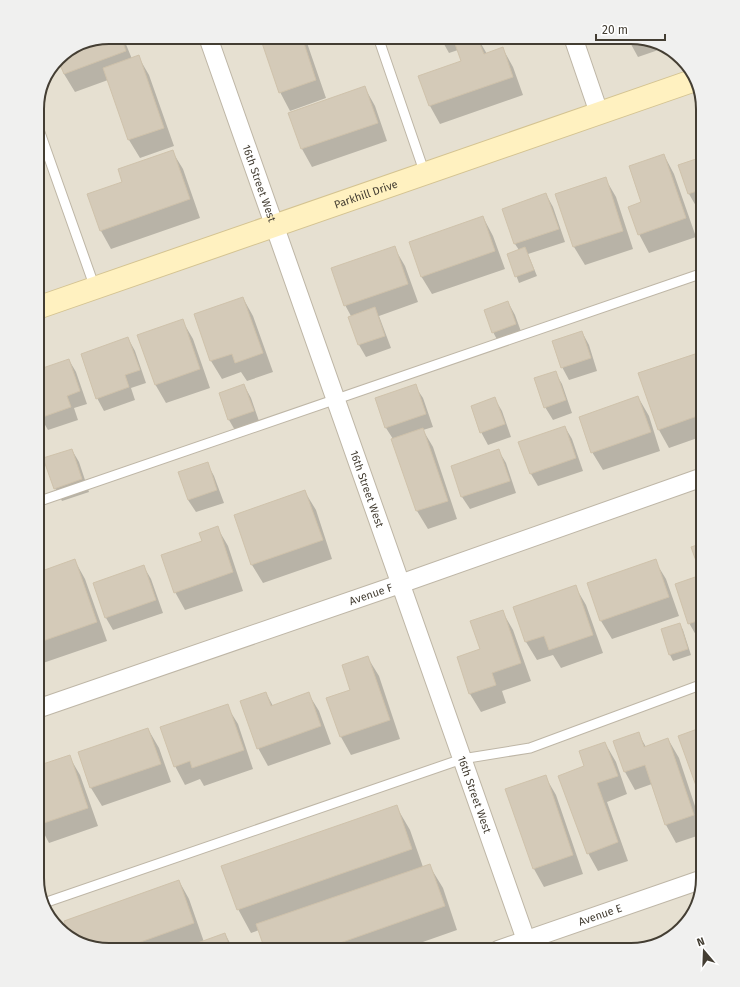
<svg xmlns="http://www.w3.org/2000/svg" width="740" height="987" font-family="'Fira Sans',sans-serif">
  <rect width="100%" height="100%" fill="#f2eee3"/>
  <path fill="#e6e0d1" d="M 109,37 L 635,37 L 667,47 L 693,73 L 703,109 L 703,878 L 693,914 L 667,940 L 631,950 L 105,950 L 73,940 L 47,914 L 37,878 L 37,104 L 44,77 L 61,55 Z"/>
  <path fill="#0003" d="M 109,37 L 123,37 L 132,59 L 138,56 L 149,75 L 174,146 L 140,158 L 129,140 L 108,80 L 75,92 L 64,74 L 59,59 L 61,55 Z
    M 261,37 L 305,37 L 326,98 L 290,111 L 280,92 Z
    M 440,37 L 494,37 L 480,42 L 487,54 L 503,49 L 513,67 L 523,95 L 440,124 L 430,106 L 420,77 L 462,62 L 458,50 L 449,53 Z
    M 627,37 L 635,37 L 667,47 L 638,57 Z
    M 365,88 L 375,106 L 387,141 L 312,167 L 302,149 L 289,114 Z
    M 172,151 L 183,169 L 200,218 L 111,249 L 101,231 L 124,182 Z
    M 664,155 L 674,174 L 696,237 L 649,253 L 639,234 Z
    M 703,158 L 703,204 L 696,206 L 689,194 L 680,166 Z
    M 37,167 L 40,175 L 37,176 Z
    M 605,178 L 616,197 L 633,249 L 585,265 L 574,247 L 557,194 Z
    M 546,194 L 553,207 L 565,242 L 528,254 L 537,276 L 519,283 L 508,254 L 519,250 L 515,244 L 503,209 Z
    M 483,217 L 493,236 L 505,269 L 432,294 L 421,276 Z
    M 394,247 L 405,266 L 418,302 L 379,316 L 391,348 L 366,357 L 359,345 L 351,316 L 345,305 Z
    M 243,298 L 253,316 L 273,372 L 247,381 L 241,372 L 222,379 L 211,361 L 195,314 Z
    M 508,302 L 515,315 L 523,337 L 500,345 L 493,332 Z
    M 182,320 L 193,339 L 210,388 L 166,403 L 155,384 Z
    M 582,332 L 589,345 L 597,371 L 569,380 L 562,367 Z
    M 128,338 L 135,351 L 146,383 L 131,388 L 135,400 L 104,411 L 97,398 Z
    M 694,355 L 703,370 L 703,436 L 669,448 L 659,430 Z
    M 69,360 L 76,372 L 87,404 L 74,408 L 78,420 L 48,430 L 41,418 Z
    M 555,372 L 562,384 L 572,413 L 553,420 L 545,407 Z
    M 244,385 L 251,398 L 260,424 L 236,432 L 229,420 Z
    M 415,386 L 423,398 L 433,427 L 423,430 L 433,447 L 457,519 L 428,529 L 417,511 L 393,439 L 386,428 L 376,399 Z
    M 638,397 L 649,416 L 660,451 L 603,470 L 592,452 Z
    M 495,399 L 502,411 L 511,437 L 488,445 L 481,432 Z
    M 565,427 L 572,439 L 583,471 L 538,486 L 531,474 L 520,442 Z
    M 72,450 L 79,462 L 89,492 L 62,501 L 55,488 Z
    M 499,451 L 506,463 L 516,493 L 470,509 L 462,497 L 452,467 Z
    M 207,463 L 214,476 L 224,503 L 196,512 L 188,500 Z
    M 305,492 L 316,510 L 332,559 L 263,583 L 252,565 L 235,516 Z
    M 217,527 L 228,546 L 243,591 L 185,610 L 175,592 L 203,542 Z
    M 703,544 L 703,641 L 700,642 L 689,623 L 702,576 Z
    M 75,561 L 85,579 L 107,641 L 43,663 L 37,653 L 37,588 L 45,585 Z
    M 655,561 L 666,579 L 679,616 L 612,639 L 601,621 L 589,584 Z
    M 144,567 L 151,579 L 163,613 L 113,630 L 106,618 Z
    M 575,586 L 586,605 L 603,653 L 561,668 L 553,655 L 537,660 L 526,642 L 514,607 Z
    M 502,611 L 513,630 L 531,681 L 502,691 L 506,703 L 481,712 L 470,694 L 481,650 Z
    M 680,624 L 683,630 L 691,655 L 673,661 L 670,655 L 662,630 Z
    M 368,658 L 379,676 L 400,739 L 351,755 L 341,737 L 352,690 Z
    M 266,693 L 273,706 L 308,693 L 319,711 L 331,744 L 268,766 L 258,748 Z
    M 227,706 L 238,724 L 253,769 L 204,786 L 200,779 L 185,785 L 175,766 Z
    M 148,729 L 159,748 L 171,782 L 102,806 L 91,788 L 79,753 Z
    M 638,733 L 646,747 L 668,739 L 679,758 L 703,830 L 703,834 L 676,843 L 666,825 L 652,784 L 635,790 L 625,772 Z
    M 605,743 L 616,762 L 627,794 L 607,802 L 628,861 L 598,871 L 588,853 L 586,767 Z
    M 69,756 L 80,775 L 98,826 L 49,843 L 37,820 L 37,768 Z
    M 545,776 L 556,795 L 583,874 L 544,887 L 534,869 L 506,790 Z
    M 396,806 L 410,830 L 423,867 L 429,865 L 443,888 L 457,930 L 400,950 L 266,950 L 259,930 L 251,933 L 238,909 Z
    M 179,881 L 189,899 L 204,942 L 225,934 L 234,950 L 105,950 L 73,940 L 71,938 L 65,921 Z"/>
  <path fill="#d4cab8" stroke="#cfc2ab" d="M 109,37 L 121,37 L 126,51 L 64,74 L 58,60 L 61,55 Z
    M 260,37 L 302,37 L 316,80 L 279,93 Z
    M 466,37 L 477,37 L 484,54 L 503,47 L 513,77 L 429,106 L 418,76 L 461,61 L 454,41 Z
    M 139,55 L 164,128 L 128,140 L 103,68 Z
    M 365,86 L 378,123 L 301,149 L 288,113 Z
    M 703,143 L 703,189 L 688,194 L 678,165 L 702,157 L 698,145 Z
    M 173,150 L 190,199 L 100,231 L 87,194 L 122,182 L 118,169 Z
    M 664,154 L 686,218 L 638,235 L 628,207 L 641,202 L 629,166 Z
    M 606,177 L 623,231 L 573,247 L 555,194 Z
    M 546,193 L 559,229 L 514,244 L 502,209 Z
    M 483,216 L 495,251 L 421,277 L 409,242 Z
    M 395,246 L 408,284 L 344,306 L 331,268 Z
    M 525,247 L 534,270 L 515,277 L 507,254 Z
    M 243,297 L 263,353 L 235,363 L 232,354 L 210,361 L 194,314 Z
    M 508,301 L 516,324 L 492,333 L 484,310 Z
    M 375,307 L 385,336 L 358,345 L 348,317 Z
    M 183,319 L 200,369 L 155,385 L 137,335 Z
    M 582,331 L 591,358 L 561,368 L 552,341 Z
    M 128,337 L 140,370 L 125,375 L 129,387 L 96,399 L 81,354 Z
    M 695,354 L 703,377 L 703,414 L 658,430 L 638,373 Z
    M 69,359 L 80,391 L 67,396 L 71,407 L 40,418 L 37,409 L 37,370 Z
    M 556,371 L 566,400 L 544,408 L 534,378 Z
    M 244,384 L 254,411 L 228,420 L 219,393 Z
    M 416,384 L 426,414 L 385,428 L 375,398 Z
    M 638,396 L 651,432 L 591,453 L 579,417 Z
    M 495,397 L 505,424 L 480,433 L 471,406 Z
    M 565,426 L 576,458 L 530,474 L 518,442 Z
    M 423,428 L 448,501 L 416,511 L 391,439 Z
    M 72,449 L 82,479 L 54,489 L 43,458 Z
    M 499,449 L 510,481 L 461,497 L 451,466 Z
    M 208,462 L 217,490 L 188,500 L 178,472 Z
    M 305,490 L 323,540 L 251,565 L 234,515 Z
    M 218,526 L 233,572 L 174,593 L 161,555 L 202,541 L 199,533 Z
    M 703,543 L 703,619 L 688,624 L 675,584 L 701,575 L 691,547 Z
    M 75,559 L 97,622 L 37,643 L 37,587 L 44,584 L 39,572 Z
    M 656,559 L 669,597 L 600,621 L 587,583 Z
    M 144,565 L 156,600 L 105,618 L 93,583 Z
    M 576,585 L 593,635 L 549,650 L 544,636 L 525,642 L 513,607 Z
    M 503,610 L 521,663 L 492,673 L 496,685 L 469,694 L 457,657 L 480,649 L 470,621 Z
    M 680,623 L 688,649 L 669,655 L 661,629 Z
    M 368,656 L 390,720 L 340,737 L 326,698 L 350,690 L 342,665 Z
    M 266,692 L 271,706 L 309,692 L 321,726 L 257,749 L 240,701 Z
    M 228,704 L 244,750 L 192,768 L 190,761 L 174,767 L 160,727 Z
    M 703,709 L 703,724 L 698,711 Z
    M 703,727 L 703,805 L 678,736 Z
    M 148,728 L 161,764 L 90,788 L 78,752 Z
    M 639,732 L 644,747 L 668,738 L 694,815 L 665,825 L 645,765 L 624,772 L 613,741 Z
    M 605,742 L 618,776 L 597,783 L 618,842 L 587,854 L 558,776 L 584,766 L 579,751 Z
    M 70,755 L 88,808 L 38,825 L 37,766 Z
    M 546,775 L 573,855 L 533,869 L 505,789 Z
    M 397,805 L 412,849 L 237,910 L 221,866 Z
    M 430,864 L 445,906 L 320,950 L 265,950 L 256,924 Z
    M 179,880 L 194,923 L 118,950 L 105,950 L 73,940 L 69,936 L 64,921 Z
    M 225,933 L 231,950 L 178,950 Z
    M 675,933 L 667,940 L 631,950 L 623,950 Z"/>
  <g fill="none" stroke-linecap="round" stroke-linejoin="round">
    <g stroke="#beb6a6" stroke-width="11">
      <path id="lane" d="M 378,37 L 425,174
        M 37,124 L 95,288
        M 37,502 L 703,273
        M 44,903 L 462,759 L 530,748 L 703,684"/>
    </g>
    <g stroke="#beb6a6" stroke-width="20">
      <g id="street">
        <path id="s1" d="M 208,37 L 526,940"/>
        <path d="M 573,37 L 599,113"/>
        <path id="s2" d="M 37,709 L 400,584 L 703,477"/>
        <path id="s3" d="M 498,950 L 703,879"/>
      </g>
    </g>
    <g stroke="#d4c391" stroke-width="24">
      <g id="secondary">
        <path id="s4" d="M 37,308 L 695,80"/>
      </g>
    </g>
    <use href="#lane" stroke="#fff" stroke-width="9"/>
    <use href="#street" stroke="#fff" stroke-width="18"/>
    <use href="#secondary" stroke="#fff1c0" stroke-width="22"/>
  </g>
  <g text-anchor="middle" dominant-baseline="central" stroke-width="3.5" stroke-linejoin="round" paint-order="stroke">
    <g font-size="11" fill="#443e33" stroke="#fff">
      <text stroke="none"><textPath href="#s1" startOffset="155">16th Street West</textPath></text>
      <text stroke="none"><textPath href="#s4" startOffset="348">Parkhill Drive</textPath></text>
      <text stroke="none"><textPath href="#s1" startOffset="479">16th Street West</textPath></text>
      <text stroke="none"><textPath href="#s2" startOffset="353">Avenue F</textPath></text>
      <text stroke="none"><textPath href="#s1" startOffset="803">16th Street West</textPath></text>
      <text stroke="none"><textPath href="#s3" startOffset="108">Avenue E</textPath></text>
    </g>
  </g>
  <path d="M0 0H740V987H0ZM109 44H631A65 65 0 0 1 696 109V878A65 65 0 0 1 631 943H109A65 65 0 0 1 44 878V109A65 65 0 0 1 109 44Z" fill="#f0f0ef" fill-rule="evenodd"/>
  <path fill="none" stroke="#443e33" stroke-width="2" d="M109 44H631A65 65 0 0 1 696 109V878A65 65 0 0 1 631 943H109A65 65 0 0 1 44 878V109A65 65 0 0 1 109 44Z"/>
  <g transform="translate(704 951) rotate(341)" stroke="#ffffff" stroke-width="3" paint-order="stroke">
  <path d="M0-3L7 15L0 10L-7 15Z" fill="#443e33"/>
  <text y="-6" font-size="11" font-weight="bold" text-anchor="middle" fill="#443e33">N</text>
  </g>
  <path d="M596 34v6h69v-6" fill="none" stroke="#443e33" stroke-width="2"/>
  <text x="602" y="34" font-size="12" fill="#443e33" stroke="#ffffff" stroke-width="3" paint-order="stroke">20 m</text>
</svg>
